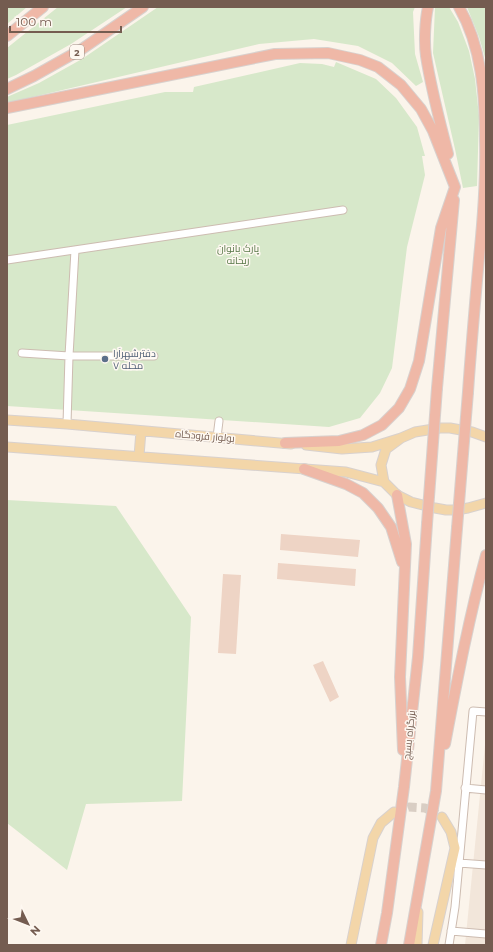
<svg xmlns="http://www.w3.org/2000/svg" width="493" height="952" font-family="Montserrat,Cairo,sans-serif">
  <rect width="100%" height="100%" fill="#fbf4eb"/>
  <path fill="#f2e6da" d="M 486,735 L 486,945 L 465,945 Z"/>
  <path fill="#d7e8ca" d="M 7,7 L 27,7 L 7,24 Z
    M 58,7 L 127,7 L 71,44 L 16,75 L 7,79 L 7,48 Z
    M 158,7 L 415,7 L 413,12 L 415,54 L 423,82 L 416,86 L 392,63 L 358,46 L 314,39 L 259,44 L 7,103 L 7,97 L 39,83 L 82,59 Z
    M 435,7 L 449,7 L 458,22 L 469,51 L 475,79 L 479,116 L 477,186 L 463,188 L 455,149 L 433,53 Z
    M 467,7 L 486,7 L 486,61 L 479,37 Z
    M 336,62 L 376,79 L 396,98 L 417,127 L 425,156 L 422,156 L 425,175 L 407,247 L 392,368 L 380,393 L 360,418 L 329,427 L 7,406 L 7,125 L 165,92 L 193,92 L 194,87 L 300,63 L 322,64 L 334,67 Z
    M 7,500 L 116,506 L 191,617 L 182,801 L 86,804 L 67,870 L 7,823 Z"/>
  <path fill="#eed4c5" d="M 281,534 L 360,540 L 358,557 L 280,550 Z
    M 278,563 L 356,569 L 355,586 L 277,579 Z
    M 223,574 L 241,575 L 236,654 L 218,653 Z
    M 323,661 L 339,697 L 330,702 L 313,665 Z"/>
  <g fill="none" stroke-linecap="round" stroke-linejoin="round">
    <path stroke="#d9cec4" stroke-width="9" stroke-dasharray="9 4.5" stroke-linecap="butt" d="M 395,812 L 409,807 L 425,808 L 437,814"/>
    <g stroke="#cdbcb1" stroke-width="9">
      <path id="minor" d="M 7,260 L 343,210
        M 22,353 L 69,356 L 154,356
        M 67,424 L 69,356 L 75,250
        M 217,437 L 219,421
        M 465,788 L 486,790
        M 459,863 L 486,865
        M 451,931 L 486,934
        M 449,945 L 455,907 L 473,711 L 486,712"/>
    </g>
    <g stroke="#d8d1ce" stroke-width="11">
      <path id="major" d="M 7,420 L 67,424 L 291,444
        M 486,437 L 472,432 L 450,428 L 440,428 L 415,432 L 401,438 L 386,449 L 381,465 L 384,482 L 397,495 L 411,502 L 435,508 L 446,510 L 456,510 L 468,508 L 486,503
        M 306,445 L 342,449 L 372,447 L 401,438
        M 7,447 L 346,472 L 384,482
        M 139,456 L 141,431
        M 351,945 L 373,838 L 381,823 L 394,812
        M 417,945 L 418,912
        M 433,945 L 455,848 L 451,832 L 442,817"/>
    </g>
    <g stroke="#d8d1ce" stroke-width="12">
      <path id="highway" d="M 428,7 C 425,21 424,42 426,56 C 431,89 440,122 448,154
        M 459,7 C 482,47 485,95 485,140 C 486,180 483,219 479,258 C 475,303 471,348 468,392
        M 7,36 L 43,7
        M 7,89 L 34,76 L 82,49 L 143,7
        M 7,108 L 275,54 L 328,53 L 360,60 L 378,67 L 401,85 L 421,109 L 433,131 L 455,187 L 441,228 L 419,361 L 410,389 L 399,408 L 382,425 L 363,435 L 339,441 L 285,443
        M 437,388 L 454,200
        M 304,469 L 346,484 L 363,493 L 378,508 L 391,527 L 402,562
        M 397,495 L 406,544 L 400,677 L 403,750
        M 445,744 C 457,681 469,617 486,555
        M 381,945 L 387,913 L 404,787 L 418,657 L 427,524
        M 409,945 L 436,791 L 457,528"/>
    </g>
    <use href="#minor" stroke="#fff" stroke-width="7"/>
    <use href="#major" stroke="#f3d6a9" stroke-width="9"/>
    <use href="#highway" stroke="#efb8a7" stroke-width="10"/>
    <g stroke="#d8d1ce" stroke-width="12" stroke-linecap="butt">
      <path id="highway-bridge" d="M 427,524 L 437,388
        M 457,528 L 468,392"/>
    </g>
    <use href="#highway-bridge" stroke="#efb8a7" stroke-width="10"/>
  </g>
  <circle fill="#5c6f8a" stroke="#fef8f1" stroke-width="1.5" cx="105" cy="359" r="4"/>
  <g text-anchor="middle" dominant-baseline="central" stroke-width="3" stroke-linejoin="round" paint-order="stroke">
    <rect fill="#fef8f1" stroke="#9d8b80" stroke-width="1" x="70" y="45" width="14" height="14" rx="3"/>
    <g font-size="9" font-weight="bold" fill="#745c50">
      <text x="77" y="52">2</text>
    </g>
    <g font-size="10" fill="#587848" stroke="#fef8f1">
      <text x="238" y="248">پارک بانوان<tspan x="238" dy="12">ریحانه</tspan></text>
    </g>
    <g font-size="10" fill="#4e5e75" stroke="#fef8f1" text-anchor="start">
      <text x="113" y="353">دفترشهرآرا<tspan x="113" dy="12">محله ۷</tspan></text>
    </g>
    <g font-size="10" fill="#745c50" stroke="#fef8f1">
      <text transform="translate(205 436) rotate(5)">بولوار فرودگاه</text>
      <text transform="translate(409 735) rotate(-84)">بزرگراه بسیج</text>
    </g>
  </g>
  <rect width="493" height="952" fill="none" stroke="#745c50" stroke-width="16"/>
  <g transform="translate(28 924) rotate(133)" stroke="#fef8f1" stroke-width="3" paint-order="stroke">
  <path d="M0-3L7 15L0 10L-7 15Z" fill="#745c50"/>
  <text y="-6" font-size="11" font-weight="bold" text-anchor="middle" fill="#745c50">N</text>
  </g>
  <path d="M10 26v6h111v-6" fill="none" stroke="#745c50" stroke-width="2"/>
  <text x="16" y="26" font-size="12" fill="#745c50" stroke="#fef8f1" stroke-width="3" paint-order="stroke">100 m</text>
</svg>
